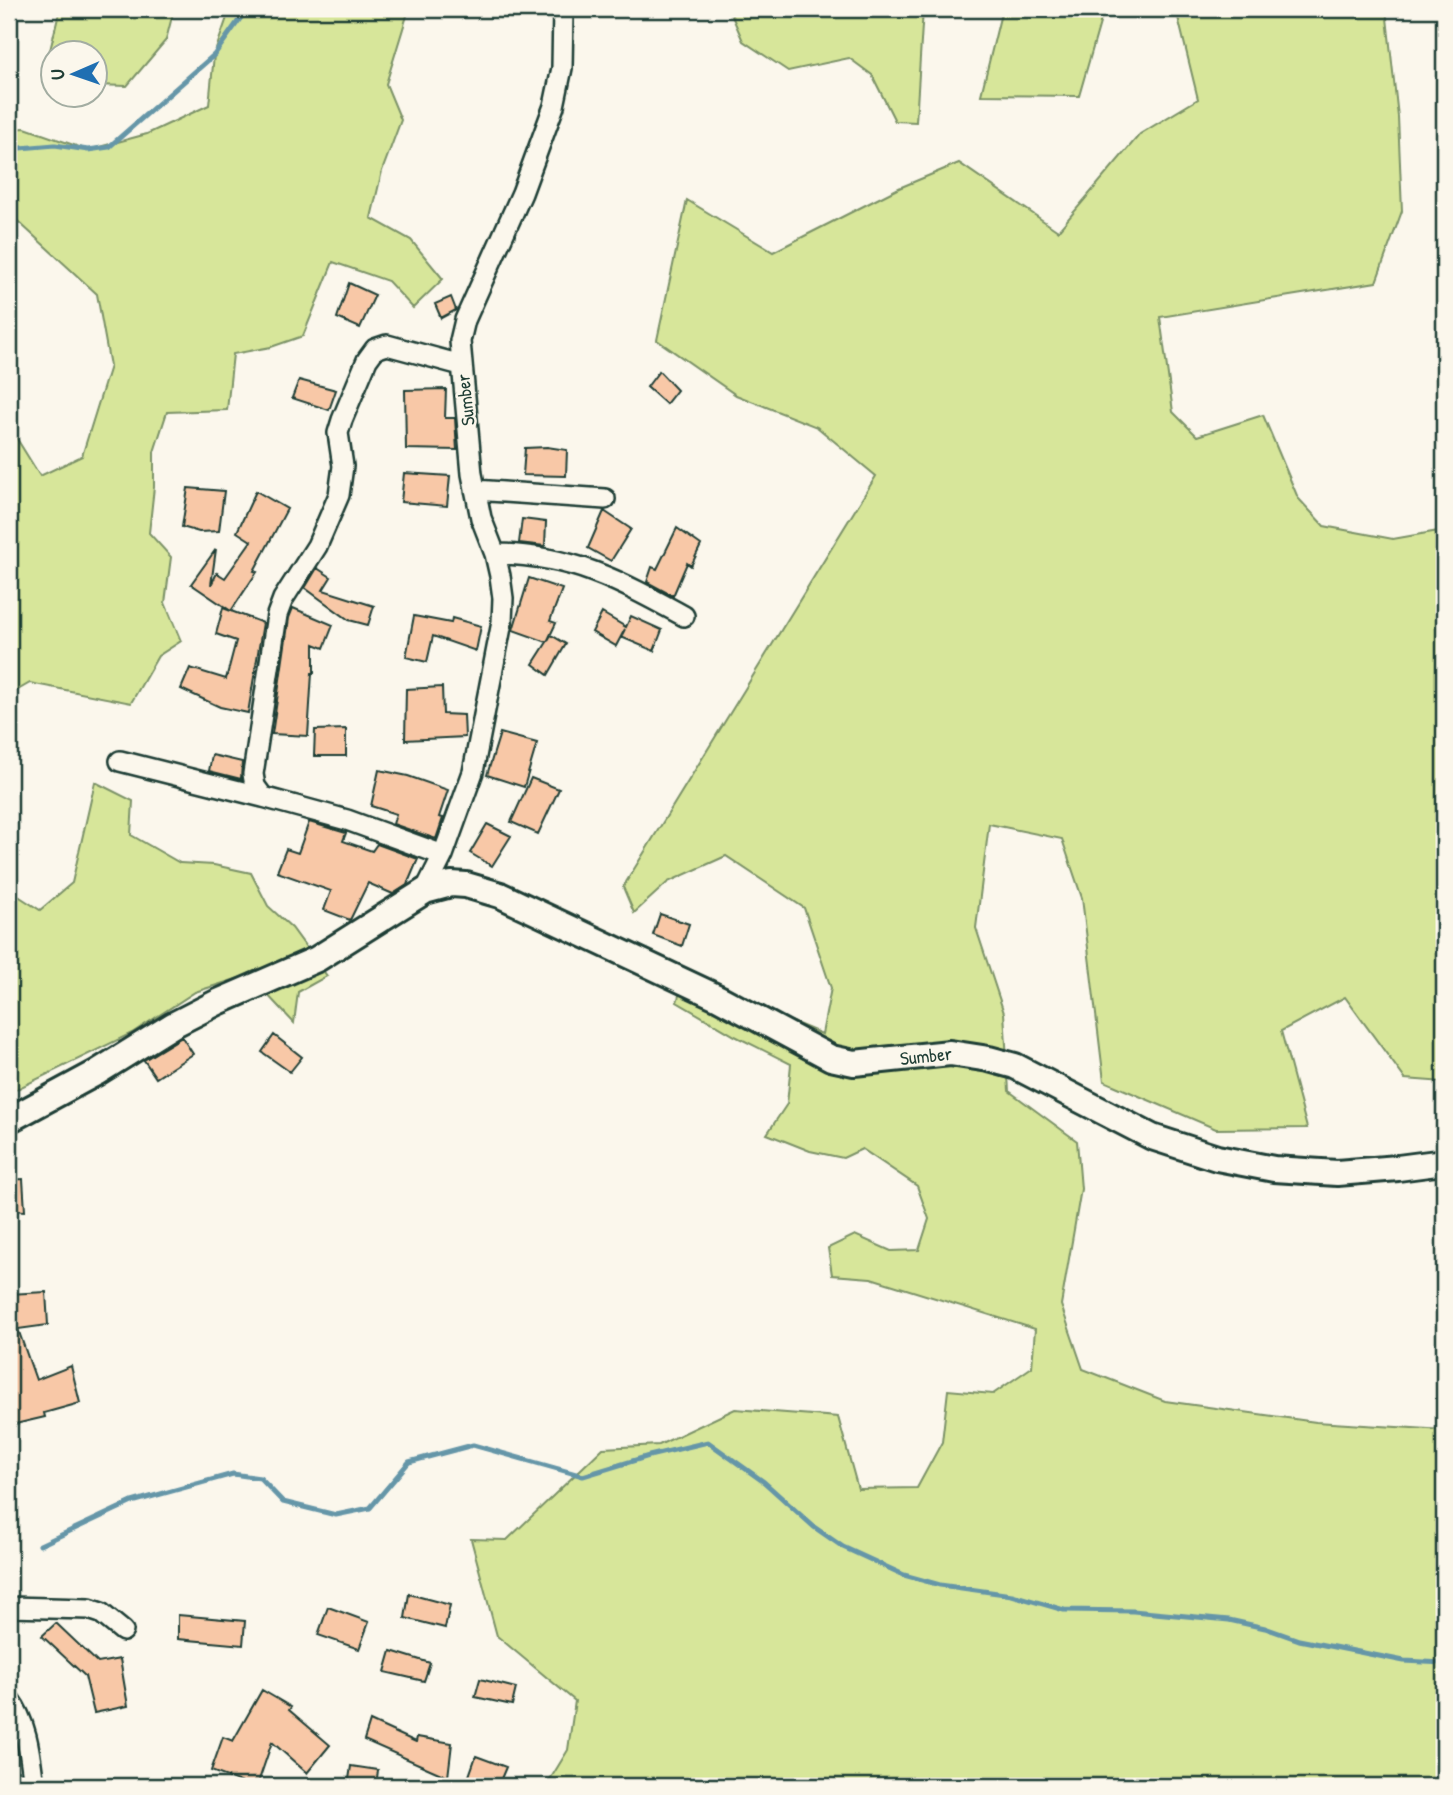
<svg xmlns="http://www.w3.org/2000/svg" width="1453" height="1795" font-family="'Patrick Hand',sans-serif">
  <rect width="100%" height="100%" fill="#fbf7ec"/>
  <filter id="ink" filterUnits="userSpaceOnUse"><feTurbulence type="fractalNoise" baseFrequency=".0143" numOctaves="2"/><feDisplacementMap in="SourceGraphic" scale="14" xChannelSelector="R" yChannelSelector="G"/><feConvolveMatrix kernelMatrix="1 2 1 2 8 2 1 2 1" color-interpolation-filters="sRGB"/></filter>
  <g filter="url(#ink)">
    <path fill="#d7e69a" stroke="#7b9267" stroke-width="2" d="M 60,9 L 174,9 L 166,40 L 127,86 L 95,85 L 94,52 L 52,52 L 52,71 L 46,67 Z
      M 230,9 L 409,9 L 386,84 L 401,120 L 382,171 L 371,218 L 411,240 L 443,279 L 413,308 L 388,281 L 333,262 L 303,336 L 271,347 L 233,354 L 227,410 L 167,412 L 154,452 L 154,487 L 149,533 L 171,557 L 165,603 L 181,641 L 158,656 L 131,703 L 30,683 L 9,695 L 9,426 L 40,476 L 82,456 L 110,366 L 97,294 L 9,213 L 9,129 L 25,128 L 88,150 L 147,134 L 209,105 L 214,55 Z
      M 729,9 L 923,9 L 916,122 L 895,121 L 872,75 L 849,58 L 788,71 L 743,41 Z
      M 1002,9 L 1104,9 L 1079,96 L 981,95 Z
      M 1176,9 L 1386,9 L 1398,117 L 1402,211 L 1376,282 L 1160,317 L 1173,412 L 1197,436 L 1263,415 L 1298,498 L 1324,526 L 1393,539 L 1444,530 L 1444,1082 L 1405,1079 L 1345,997 L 1281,1031 L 1307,1128 L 1216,1129 L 1104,1081 L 1082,898 L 1062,839 L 989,824 L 976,928 L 1004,1013 L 1009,1091 L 1077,1141 L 1081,1189 L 1061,1305 L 1083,1369 L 1165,1401 L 1316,1422 L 1444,1430 L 1444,1786 L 546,1786 L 568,1750 L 575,1701 L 497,1636 L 471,1539 L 507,1540 L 603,1448 L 659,1445 L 735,1409 L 838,1417 L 858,1489 L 917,1488 L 942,1442 L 948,1390 L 993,1394 L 1032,1367 L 1035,1329 L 871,1278 L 832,1275 L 828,1248 L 855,1235 L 891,1251 L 919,1250 L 929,1219 L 917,1186 L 862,1149 L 843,1158 L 810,1151 L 767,1134 L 787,1104 L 791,1064 L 735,1036 L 677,1002 L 686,972 L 781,1017 L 822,1034 L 831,988 L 804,908 L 726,856 L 668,882 L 634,913 L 623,887 L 876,476 L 817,427 L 736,395 L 657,340 L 687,200 L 773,252 L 899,188 L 959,163 L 1058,231 L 1140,134 L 1198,99 Z
      M 95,782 L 133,801 L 131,835 L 180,863 L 214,865 L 251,873 L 268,906 L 292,928 L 327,976 L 298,992 L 294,1023 L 249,975 L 195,992 L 132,1033 L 9,1093 L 9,890 L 40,910 L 72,883 Z"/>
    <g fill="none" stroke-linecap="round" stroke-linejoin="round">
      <path stroke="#6596a8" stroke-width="5" d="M 9,149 L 55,145 L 88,150 L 109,147 L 214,55 L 247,9
        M 40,1545 L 132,1502 L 233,1474 L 260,1478 L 283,1502 L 336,1515 L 370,1508 L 409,1462 L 473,1445 L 583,1476 L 649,1456 L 708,1442 L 764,1482 L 814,1527 L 843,1547 L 904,1575 L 940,1585 L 1012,1595 L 1064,1610 L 1133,1611 L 1229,1620 L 1265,1628 L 1299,1640 L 1404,1661 L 1444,1663"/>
    </g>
    <path fill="#f8c8a7" stroke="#1f3d34" stroke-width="2" d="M 349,283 L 375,295 L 360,328 L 337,318 Z
      M 451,297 L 456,310 L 441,318 L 435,304 Z
      M 659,371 L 677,390 L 666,404 L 647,387 Z
      M 299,380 L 336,390 L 329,410 L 292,398 Z
      M 446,389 L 445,418 L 455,418 L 457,450 L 406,449 L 405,390 Z
      M 547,447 L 567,450 L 566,476 L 523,475 L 525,448 Z
      M 404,473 L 450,476 L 447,506 L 401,502 Z
      M 188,488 L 224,491 L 219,531 L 199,532 L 182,527 Z
      M 256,491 L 287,509 L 254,571 L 257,572 L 231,611 L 191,584 L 216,549 L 211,585 L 217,573 L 225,578 L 251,541 L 237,532 Z
      M 604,511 L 631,529 L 611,561 L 588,548 Z
      M 522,519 L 546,522 L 545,546 L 519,543 Z
      M 677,528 L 701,545 L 691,566 L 687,563 L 673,596 L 647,582 L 652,567 L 657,569 Z
      M 317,568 L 331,577 L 323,590 L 374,606 L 368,625 L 349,620 L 305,588 Z
      M 529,578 L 562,589 L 550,621 L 556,623 L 547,642 L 551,635 L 566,644 L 548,675 L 533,664 L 547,642 L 513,630 Z
      M 223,608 L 263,623 L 248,713 L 220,707 L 181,689 L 190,668 L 226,679 L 236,641 L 216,634 Z
      M 293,608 L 333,625 L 324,648 L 314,644 L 314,673 L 312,673 L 308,736 L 272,734 L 289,618 Z
      M 602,613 L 626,627 L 631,616 L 662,630 L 654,651 L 621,637 L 625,629 L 616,646 L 592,632 Z
      M 414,616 L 451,623 L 452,618 L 481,626 L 476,651 L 433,636 L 427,662 L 406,657 Z
      M 442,687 L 443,714 L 464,715 L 465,737 L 405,740 L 406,689 Z
      M 346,729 L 346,756 L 314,756 L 315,730 Z
      M 500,733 L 537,743 L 524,787 L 487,775 Z
      M 212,755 L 242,762 L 241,779 L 209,771 Z
      M 379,770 L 408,776 L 448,790 L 439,817 L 443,818 L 436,839 L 393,824 L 396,814 L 371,806 Z
      M 531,778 L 559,789 L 538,834 L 511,822 Z
      M 309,822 L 346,833 L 343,841 L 372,851 L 377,844 L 418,859 L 407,885 L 393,894 L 368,883 L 350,920 L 324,910 L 331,891 L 277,872 L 286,849 L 298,853 Z
      M 487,824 L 511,836 L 492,866 L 470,853 Z
      M 660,914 L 689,924 L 682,946 L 653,935 Z
      M 274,1035 L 302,1057 L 290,1072 L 262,1052 Z
      M 182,1037 L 193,1054 L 156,1078 L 144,1060 Z
      M 23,1179 L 25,1211 L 9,1210 L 9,1180 Z
      M 46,1292 L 48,1325 L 18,1329 L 36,1380 L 71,1366 L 80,1403 L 44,1413 L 45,1417 L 11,1425 L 9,1417 L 9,1294 Z
      M 409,1594 L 450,1605 L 445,1628 L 405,1618 Z
      M 328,1607 L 369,1622 L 359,1649 L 318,1635 Z
      M 178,1615 L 245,1621 L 243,1645 L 178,1639 Z
      M 56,1623 L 98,1663 L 120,1659 L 128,1706 L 94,1713 L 85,1676 L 42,1636 Z
      M 391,1651 L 430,1663 L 424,1681 L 385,1672 Z
      M 480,1679 L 516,1688 L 512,1705 L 475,1697 Z
      M 262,1690 L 291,1707 L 289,1710 L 330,1745 L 307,1773 L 272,1742 L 257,1786 L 251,1786 L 211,1771 L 223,1737 L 233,1741 Z
      M 370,1721 L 416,1742 L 417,1737 L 452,1743 L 448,1777 L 364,1740 Z
      M 476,1756 L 506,1767 L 498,1786 L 469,1776 Z
      M 351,1766 L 378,1770 L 376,1786 L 348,1786 Z"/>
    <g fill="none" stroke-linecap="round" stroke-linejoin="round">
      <g stroke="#1f3d34" stroke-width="24">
        <path id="minor" d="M 475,490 L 605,499
          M 495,554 C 572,555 618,580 684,616
          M 120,761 L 263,797
          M 443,855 L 347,820 L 263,797 L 255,786 L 253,774 L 277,615 L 283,599 L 317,546 L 339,495 L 343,466 L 338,433 L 342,420 L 367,360 L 375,349 L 387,345 L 461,365
          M 425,891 L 443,855 L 473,772 L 502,622 L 503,598 L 500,576 L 495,554 L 481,518 L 472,474 L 460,341 L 465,320 L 522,193 L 554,106 L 562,68 L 563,9
          M 9,1607 L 89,1609 L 101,1613 L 123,1631
          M 9,1699 C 28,1724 30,1756 34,1786"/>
      </g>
      <g stroke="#1f3d34" stroke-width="30">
        <g id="tertiary">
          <path id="s1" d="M 9,1120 L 96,1073 L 173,1025 L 218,1002 L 317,959 L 425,891 L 451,884 L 466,885 L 500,895 L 719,998 L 831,1058 L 854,1063 L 950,1053 L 989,1059 L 1015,1066 L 1152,1137 L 1217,1158 L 1274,1169 L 1337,1173 L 1398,1168 L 1444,1162"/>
        </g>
      </g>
      <use href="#minor" stroke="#fbf7ec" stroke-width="19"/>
      <use href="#tertiary" stroke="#fbf7ec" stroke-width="24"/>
    </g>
  </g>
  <g text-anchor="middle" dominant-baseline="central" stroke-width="5" stroke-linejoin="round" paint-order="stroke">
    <g font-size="19" fill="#1f3d34" stroke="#fbf7ec">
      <text transform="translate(465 400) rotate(-96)">Sumber</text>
      <text stroke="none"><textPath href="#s1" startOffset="1018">Sumber</textPath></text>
    </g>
  </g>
  <rect width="1453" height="1795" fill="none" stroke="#fbf7ec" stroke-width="35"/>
  <rect x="18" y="18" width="1418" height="1760" fill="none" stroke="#1f3d34" stroke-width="2.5" filter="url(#ink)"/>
  <g transform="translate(74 74) rotate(268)"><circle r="33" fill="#fbf7ec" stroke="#a3ada2" stroke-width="2"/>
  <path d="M0-5L12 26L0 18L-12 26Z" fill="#1f6fb2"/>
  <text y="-10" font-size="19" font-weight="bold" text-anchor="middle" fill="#1f3d34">U</text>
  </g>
</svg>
